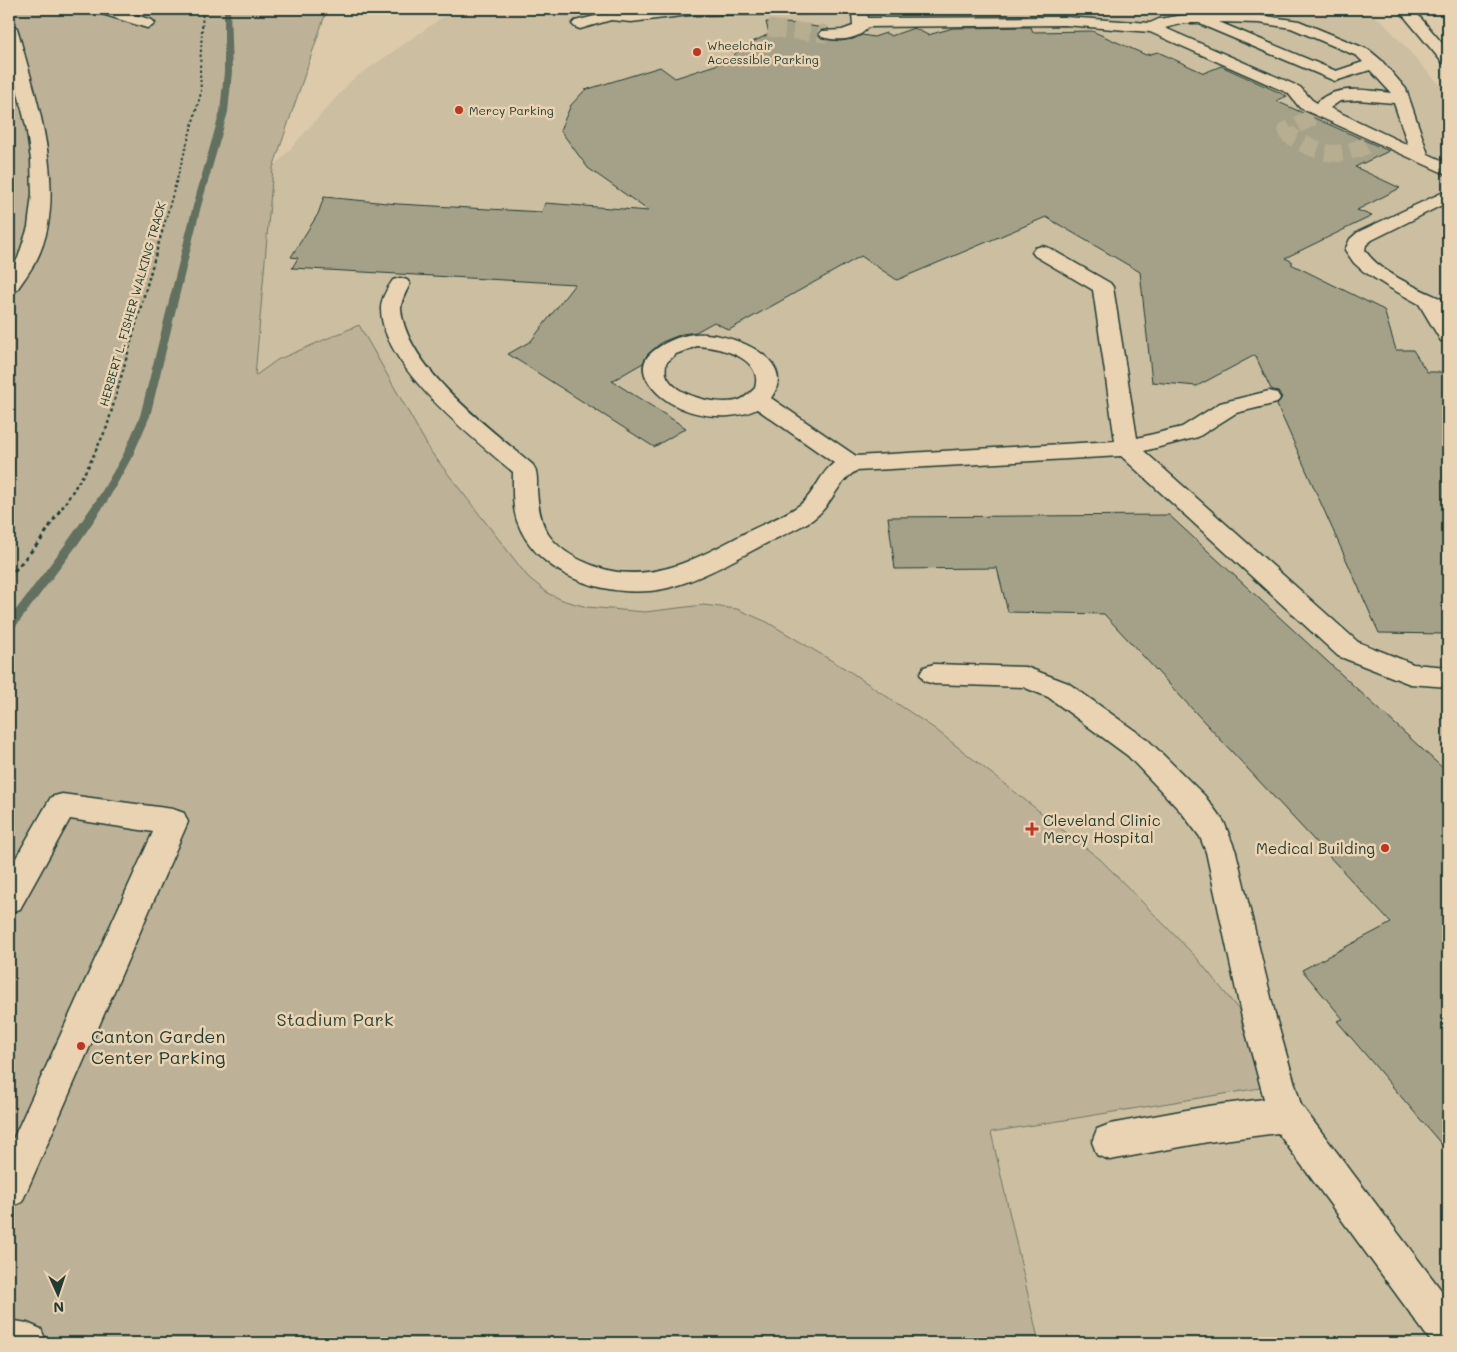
<svg xmlns="http://www.w3.org/2000/svg" width="1457" height="1352" font-family="Mali,sans-serif">
  <rect width="100%" height="100%" fill="#ddcaaa"/>
  <filter id="ink" filterUnits="userSpaceOnUse"><feTurbulence type="fractalNoise" baseFrequency=".02" numOctaves="2"/><feDisplacementMap in="SourceGraphic" scale="10" xChannelSelector="R" yChannelSelector="G"/><feConvolveMatrix kernelMatrix="1 2 1 2 8 2 1 2 1" color-interpolation-filters="sRGB"/></filter>
  <g filter="url(#ink)">
    <path fill="#ccbea0" d="M 474,9 L 1360,9 L 1381,20 L 1448,94 L 1448,1343 L 1039,1343 L 991,1132 L 241,526 L 273,168 L 352,80 L 443,17 Z"/>
    <path fill="#bdb297" stroke="#6e7866" d="M 9,9 L 327,9 L 273,168 L 255,376 L 277,360 L 359,325 L 431,452 L 528,577 L 549,594 L 565,601 L 587,607 L 645,612 L 703,605 L 737,609 L 767,622 L 849,671 L 935,729 L 1101,860 L 1196,957 L 1297,1082 L 991,1132 L 1039,1343 L 9,1343 Z"/>
    <g fill="none" stroke-linecap="round" stroke-linejoin="round">
      <path fill="#626f5e" fill-rule="evenodd" d="M 224,9 L 230,9 L 232,72 L 228,112 L 201,206 L 150,416 L 133,455 L 108,500 L 78,544 L 13,630 L 9,631 L 9,619 L 70,538 L 99,496 L 123,455 L 140,416 L 193,206 L 220,112 L 224,72 Z"/>
    </g>
    <path fill="#a5a188" stroke="#1f3d34" d="M 766,22 L 800,24 L 829,29 L 821,30 L 818,35 L 822,39 L 840,41 L 853,39 L 862,35 L 874,37 L 886,33 L 891,36 L 914,28 L 928,35 L 953,28 L 1031,27 L 1033,32 L 1092,31 L 1146,55 L 1158,52 L 1204,73 L 1221,66 L 1287,96 L 1276,101 L 1389,151 L 1355,167 L 1400,188 L 1357,210 L 1372,216 L 1285,258 L 1293,262 L 1291,264 L 1384,310 L 1396,350 L 1413,350 L 1427,372 L 1448,372 L 1448,634 L 1379,633 L 1277,405 L 1282,397 L 1277,391 L 1271,389 L 1255,355 L 1197,386 L 1152,382 L 1140,272 L 1046,217 L 897,280 L 861,256 L 729,330 L 714,322 L 696,332 L 682,334 L 662,342 L 647,355 L 643,363 L 612,381 L 686,428 L 654,447 L 508,354 L 531,341 L 575,284 L 292,268 L 298,258 L 291,257 L 318,214 L 324,197 L 398,204 L 542,212 L 545,203 L 649,211 L 588,168 L 560,130 L 571,105 L 585,90 L 660,67 L 675,78 L 728,61 L 742,47 L 769,34 Z
      M 1169,515 L 1448,773 L 1448,1152 L 1337,1021 L 1343,1019 L 1302,970 L 1391,923 L 1104,614 L 1008,612 L 997,568 L 895,569 L 888,517 Z"/>
    <g fill="none" stroke-linecap="round" stroke-linejoin="round">
      <path stroke="#b7ae92" stroke-width="17" stroke-dasharray="17 8" stroke-linecap="butt" d="M 768,28 L 827,34
        M 1313,117 L 1287,130 L 1289,135 C 1321,155 1337,160 1371,143"/>
      <g stroke="#1f3d34" stroke-width="3">
        <path id="minor" d="M 94,9 L 116,9 L 152,20 L 155,23 L 152,26 L 147,28 L 96,12 Z
          M 671,9 L 866,9 L 868,18 L 1065,17 L 1150,23 L 1159,19 L 1184,15 L 1227,13 L 1259,15 L 1299,21 L 1369,50 L 1381,60 L 1406,89 L 1428,154 L 1448,163 L 1448,175 L 1300,108 L 1288,93 L 1150,32 L 1065,25 L 868,27 C 859,41 835,41 822,37 L 819,34 L 822,31 L 842,30 L 853,26 L 852,13 L 690,15 L 631,22 L 611,20 L 580,29 L 575,27 L 572,24 L 575,21 L 611,12 L 631,14 ZM 1219,22 L 1259,23 L 1291,28 L 1357,56 L 1363,62 L 1336,71 ZM 1184,23 L 1200,23 L 1202,25 L 1335,81 L 1370,70 L 1391,93 C 1369,90 1333,84 1317,103 L 1312,100 L 1300,87 L 1165,28 ZM 1358,100 L 1394,103 L 1408,145 L 1330,108 L 1340,101 Z
          M 9,23 L 14,25 L 17,28 C 35,94 70,193 37,259 C 31,270 23,281 16,291 L 9,293 L 9,272 L 18,258 L 28,227 L 32,194 L 31,160 L 26,126 L 9,56 Z
          M 1448,190 L 1448,202 L 1372,240 L 1366,245 L 1365,250 C 1380,274 1423,290 1448,302 L 1448,316 L 1446,316 L 1448,319 L 1448,343 L 1441,341 L 1419,304 L 1390,288 L 1363,271 L 1354,263 L 1345,250 L 1350,239 L 1358,232 Z
          M 1042,246 L 1049,248 L 1110,283 L 1113,287 L 1137,438 L 1182,427 L 1220,403 L 1269,391 L 1277,393 L 1280,398 L 1277,403 L 1236,413 L 1198,437 L 1144,451 L 1358,642 L 1413,664 L 1448,667 L 1448,687 L 1410,684 L 1338,656 L 1121,456 L 856,471 C 837,482 831,507 812,520 C 796,530 778,537 761,546 C 731,562 701,579 668,588 C 613,601 537,578 517,521 C 512,506 513,489 513,472 C 473,438 380,365 381,308 C 381,298 388,287 393,280 L 400,278 L 407,280 L 410,284 C 406,292 401,300 401,309 C 406,368 491,429 533,465 C 538,472 537,481 537,490 C 538,505 540,521 548,534 C 557,547 572,557 587,563 C 646,589 696,559 747,532 C 765,523 785,516 801,504 C 815,493 820,473 834,463 L 757,409 C 724,425 667,414 648,381 C 643,373 642,364 648,356 C 659,344 679,335 695,334 C 725,331 801,357 771,398 L 856,456 L 1115,441 L 1093,290 L 1035,256 L 1032,252 L 1035,248 ZM 697,346 C 719,347 764,357 755,388 C 750,393 743,400 736,401 C 716,405 673,396 666,374 C 665,371 666,366 666,363 L 676,354 Z
          M 934,664 L 1026,667 L 1068,683 L 1148,740 L 1204,795 L 1224,822 L 1236,852 L 1276,1018 L 1301,1105 L 1448,1299 L 1448,1343 L 1432,1343 L 1278,1133 L 1208,1142 L 1110,1160 L 1097,1155 L 1092,1142 L 1097,1129 L 1110,1124 L 1208,1106 L 1264,1099 L 1242,1018 L 1206,852 L 1200,837 L 1182,813 L 1128,756 L 1048,697 L 1023,687 L 934,684 L 924,681 L 920,674 L 924,667 Z
          M 62,794 L 173,809 L 184,813 L 188,822 L 22,1202 L 9,1208 L 9,1148 L 153,832 L 70,819 L 20,909 L 9,913 L 9,870 L 51,797 Z
          M 9,1320 L 27,1323 L 41,1329 L 47,1343 L 9,1343 Z"/>
      </g>
      <g stroke="#1f3d34" stroke-width="3">
        <path id="major" d="M 1398,9 L 1413,9 L 1448,50 L 1448,64 L 1442,62 Z"/>
      </g>
      <path stroke="#1f3d34" stroke-width="2" stroke-dasharray="2.5 2.5" stroke-linecap="butt" d="M 165,222 L 201,93 L 200,69 L 203,9"/>
      <path stroke="#1f3d34" stroke-width="2.5" stroke-dasharray="3 3" stroke-linecap="butt" d="M 62,508 L 88,467 L 107,427 L 165,221"/>
      <path stroke="#1f3d34" stroke-width="3" stroke-dasharray="4 4" stroke-linecap="butt" d="M 9,577 L 41,540 L 62,507"/>
      <use href="#minor" fill="#e9d3b2" fill-rule="evenodd"/>
      <use href="#major" fill="#e9d3b2" fill-rule="evenodd"/>
    </g>
  </g>
  <g fill="#c8321e" stroke="#e9d3b2" stroke-width="2">
    <circle cx="697" cy="52" r="5"/>
    <circle cx="459" cy="110" r="5"/>
    <path d="M1029.5 821.5h5v5h5v5h-5v5h-5v-5h-5v-5h5z"/>
    <circle cx="1385" cy="848" r="5"/>
    <circle cx="81" cy="1046" r="5"/>
  </g>
  <g text-anchor="middle" dominant-baseline="central" stroke-width="5" stroke-linejoin="round" paint-order="stroke">
    <g font-size="12" fill="#1f3d34" stroke="#e9d3b2" text-anchor="start">
      <text x="707" y="45">Wheelchair<tspan x="707" dy="14">Accessible Parking</tspan></text>
      <text x="469" y="110">Mercy Parking</text>
    </g>
    <g font-size="12" fill="#1f3d34" stroke="#e9d3b2">
      <text transform="translate(132 304) rotate(-74)">HERBERT L. FISHER WALKING TRACK</text>
    </g>
    <g font-size="15" fill="#1f3d34" stroke="#e9d3b2" text-anchor="start">
      <text x="1043" y="820">Cleveland Clinic<tspan x="1043" dy="17">Mercy Hospital</tspan></text>
      <text x="1375" y="848" text-anchor="end">Medical Building</text>
    </g>
    <g font-size="18" fill="#2f493e" stroke="#e9d3b2">
      <text x="335" y="1019">Stadium Park</text>
    </g>
    <g font-size="18" fill="#1f3d34" stroke="#e9d3b2" text-anchor="start">
      <text x="91" y="1036">Canton Garden<tspan x="91" dy="21">Center Parking</tspan></text>
    </g>
  </g>
  <rect width="1457" height="1352" fill="none" stroke="#e9d3b2" stroke-width="30"/>
  <rect x="15" y="15" width="1427" height="1322" fill="none" stroke="#1f3d34" stroke-width="2" filter="url(#ink)"/>
  <g transform="translate(58 1294) rotate(177)" stroke="#e9d3b2" stroke-width="4" paint-order="stroke">
  <path d="M0-4L9 19L0 12L-9 19Z" fill="#1f3d34"/>
  <text y="-8" font-size="14" font-weight="bold" text-anchor="middle" fill="#1f3d34">N</text>
  </g>
</svg>
